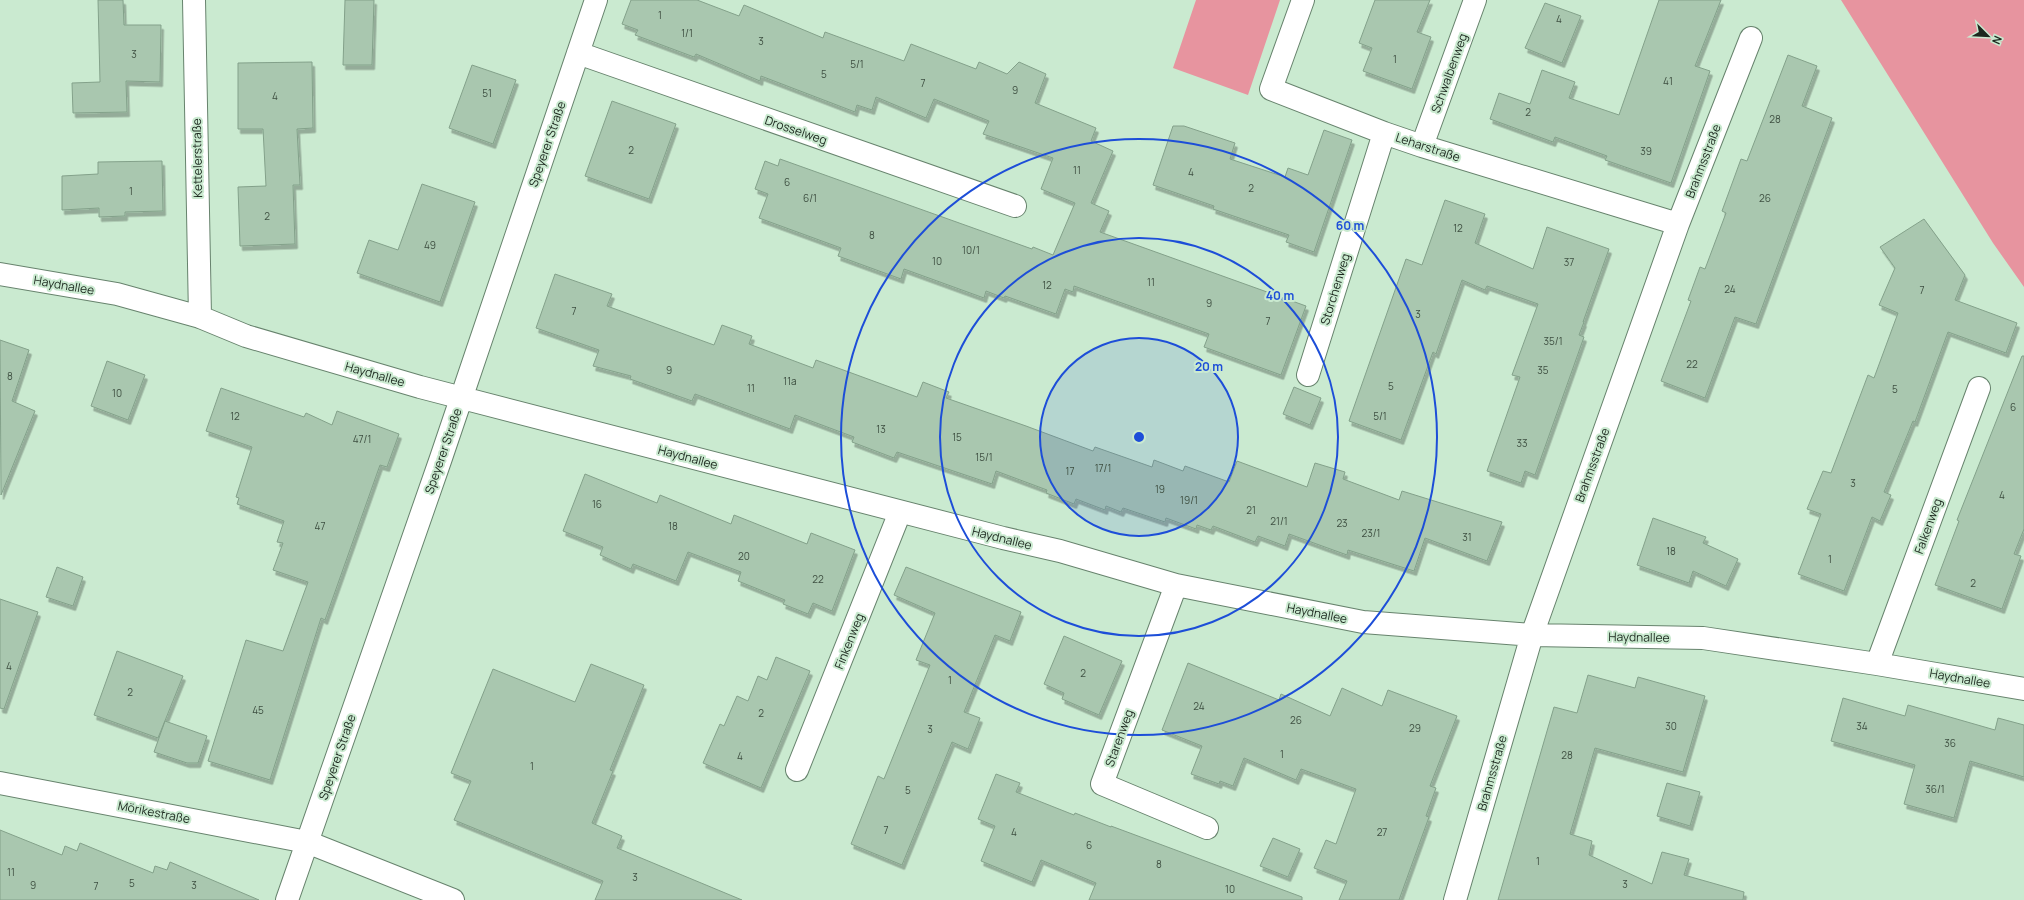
<svg xmlns="http://www.w3.org/2000/svg" width="2024" height="900" font-family="Manrope,sans-serif">
  <defs>
    <filter id="shadow"><feDropShadow dx="2.5" dy="4.5" stdDeviation="0" flood-color="#0004"/></filter>
  </defs>
  <rect width="100%" height="100%" fill="#caead0"/>
  <path fill="#e7949f" d="M 1196,0 L 1280,0 L 1248,95 L 1173,68 Z
    M 1841,0 L 2024,0 L 2024,287 L 1993,243 Z"/>
  <path fill="#a9c7af" stroke="#83a18a" filter="url(#shadow)" d="M 98,0 L 123,0 L 124,25 L 161,25 L 160,82 L 126,81 L 127,112 L 73,113 L 72,83 L 100,82 Z
    M 345,0 L 374,0 L 372,65 L 343,65 Z
    M 631,0 L 697,0 L 739,16 L 744,5 L 823,38 L 825,32 L 904,61 L 911,44 L 976,69 L 979,62 L 1007,74 L 1019,62 L 1046,74 L 1035,103 L 1096,128 L 1091,141 L 1113,151 L 1091,203 L 1109,211 L 1100,232 L 1306,306 L 1281,375 L 1204,347 L 1209,334 L 1074,286 L 1073,292 L 1065,289 L 1056,314 L 1005,296 L 1004,298 L 986,291 L 984,298 L 904,269 L 901,279 L 838,256 L 841,248 L 759,218 L 768,194 L 755,189 L 765,161 L 778,166 L 780,159 L 1032,249 L 1033,247 L 1053,255 L 1075,203 L 1041,189 L 1053,158 L 983,134 L 989,121 L 934,99 L 926,118 L 876,97 L 872,110 L 857,105 L 855,112 L 761,76 L 760,81 L 696,54 L 694,57 L 635,35 L 638,30 L 622,24 Z
    M 1375,0 L 1430,0 L 1417,32 L 1431,37 L 1412,89 L 1363,71 L 1372,48 L 1359,43 Z
    M 1659,0 L 1721,0 L 1695,66 L 1710,71 L 1671,183 L 1605,160 L 1607,156 L 1555,137 L 1553,142 L 1490,119 L 1499,93 L 1530,104 L 1542,70 L 1575,82 L 1569,98 L 1619,115 Z
    M 1545,3 L 1581,16 L 1562,63 L 1525,48 Z
    M 1788,55 L 1817,66 L 1802,106 L 1832,118 L 1756,324 L 1735,317 L 1705,398 L 1661,381 L 1691,301 L 1688,300 L 1700,267 L 1705,269 L 1726,213 L 1722,211 L 1741,159 L 1747,161 Z
    M 312,62 L 313,128 L 297,129 L 300,185 L 293,185 L 295,244 L 240,246 L 238,187 L 266,186 L 263,129 L 238,129 L 238,63 Z
    M 472,65 L 516,80 L 493,144 L 449,128 Z
    M 612,101 L 676,124 L 649,199 L 585,176 Z
    M 1173,126 L 1184,126 L 1235,143 L 1230,159 L 1285,177 L 1288,168 L 1308,175 L 1324,130 L 1352,140 L 1314,252 L 1286,242 L 1289,235 L 1213,209 L 1214,206 L 1153,185 Z
    M 162,161 L 163,211 L 125,212 L 125,216 L 99,217 L 99,208 L 62,210 L 62,176 L 98,174 L 98,162 Z
    M 422,184 L 475,202 L 440,302 L 357,273 L 369,240 L 398,250 Z
    M 1445,200 L 1485,214 L 1475,243 L 1533,269 L 1547,227 L 1609,249 L 1583,322 L 1584,322 L 1579,335 L 1584,337 L 1535,475 L 1525,471 L 1521,483 L 1487,471 L 1520,377 L 1512,375 L 1538,304 L 1487,286 L 1485,290 L 1462,280 L 1436,354 L 1433,352 L 1401,440 L 1349,421 L 1406,259 L 1422,265 Z
    M 1924,219 L 1965,275 L 1955,300 L 2017,323 L 2006,353 L 1948,332 L 1915,422 L 1913,421 L 1884,492 L 1891,495 L 1880,521 L 1872,517 L 1844,591 L 1798,574 L 1821,514 L 1807,509 L 1823,471 L 1831,473 L 1868,375 L 1874,378 L 1898,313 L 1879,305 L 1895,268 L 1880,247 Z
    M 555,274 L 612,294 L 607,306 L 714,345 L 722,325 L 752,336 L 749,344 L 813,368 L 816,360 L 917,397 L 923,382 L 949,392 L 946,398 L 1026,426 L 1093,451 L 1095,447 L 1152,467 L 1154,460 L 1183,471 L 1185,466 L 1229,482 L 1237,461 L 1307,487 L 1315,463 L 1345,472 L 1343,479 L 1399,500 L 1402,491 L 1502,522 L 1487,561 L 1425,538 L 1414,571 L 1348,550 L 1347,555 L 1289,534 L 1285,546 L 1258,536 L 1255,542 L 1213,526 L 1211,530 L 1197,525 L 1196,529 L 1166,518 L 1165,522 L 1123,508 L 1121,512 L 1106,506 L 1105,510 L 1076,499 L 1074,504 L 1046,493 L 1047,490 L 996,471 L 992,484 L 897,452 L 894,458 L 852,442 L 854,437 L 795,415 L 790,429 L 695,394 L 692,401 L 630,379 L 631,376 L 593,366 L 599,350 L 536,328 Z
    M 0,340 L 29,350 L 12,401 L 35,411 L 1,495 Z
    M 2022,356 L 2024,356 L 2024,529 L 2014,554 L 2021,556 L 2002,609 L 1935,585 L 1959,521 L 1957,520 Z
    M 107,361 L 145,375 L 128,420 L 91,406 Z
    M 1294,387 L 1321,398 L 1310,425 L 1283,414 Z
    M 221,388 L 304,417 L 306,413 L 332,425 L 337,411 L 399,434 L 387,467 L 380,465 L 325,620 L 321,618 L 270,780 L 208,761 L 246,640 L 283,651 L 308,582 L 273,570 L 283,543 L 277,542 L 284,521 L 237,504 L 239,498 L 236,497 L 252,447 L 206,431 Z
    M 585,474 L 657,503 L 660,495 L 731,524 L 734,515 L 807,544 L 811,533 L 855,550 L 832,611 L 813,603 L 808,614 L 783,604 L 785,600 L 738,581 L 741,572 L 688,552 L 676,581 L 633,564 L 631,569 L 600,555 L 603,547 L 563,531 Z
    M 1653,518 L 1706,537 L 1703,543 L 1738,559 L 1726,586 L 1693,571 L 1689,583 L 1637,565 Z
    M 57,567 L 83,577 L 73,606 L 46,597 Z
    M 906,567 L 1021,612 L 1010,641 L 995,635 L 964,712 L 980,718 L 968,749 L 952,742 L 902,865 L 851,844 L 878,776 L 884,779 L 930,665 L 916,660 L 935,613 L 894,595 Z
    M 0,599 L 38,612 L 4,709 L 0,708 Z
    M 1064,636 L 1122,661 L 1099,715 L 1062,699 L 1064,693 L 1044,684 Z
    M 117,651 L 183,676 L 158,738 L 94,715 Z
    M 776,657 L 810,671 L 761,788 L 703,763 L 720,724 L 724,726 L 737,696 L 748,701 L 758,676 L 767,680 Z
    M 1188,663 L 1279,700 L 1281,694 L 1330,716 L 1342,688 L 1382,706 L 1388,690 L 1457,716 L 1430,786 L 1436,788 L 1426,816 L 1429,817 L 1399,900 L 1339,900 L 1347,881 L 1314,868 L 1326,840 L 1336,844 L 1356,789 L 1301,769 L 1296,780 L 1244,758 L 1233,786 L 1220,781 L 1219,784 L 1191,774 L 1202,746 L 1162,730 Z
    M 591,664 L 644,685 L 610,770 L 613,771 L 592,823 L 622,836 L 617,848 L 742,900 L 595,900 L 603,881 L 454,820 L 471,781 L 451,773 L 493,669 L 575,702 Z
    M 1588,675 L 1635,688 L 1638,677 L 1705,696 L 1683,772 L 1595,748 L 1570,834 L 1592,841 L 1589,855 L 1652,884 L 1662,852 L 1689,859 L 1684,875 L 1744,892 L 1743,900 L 1498,900 L 1554,707 L 1577,713 Z
    M 1843,698 L 1905,716 L 1908,705 L 1995,730 L 1998,718 L 2024,725 L 2024,777 L 1970,761 L 1954,818 L 1904,804 L 1915,765 L 1831,741 Z
    M 165,721 L 207,736 L 198,763 L 187,763 L 154,752 Z
    M 996,774 L 1020,783 L 1016,792 L 1074,815 L 1075,813 L 1111,827 L 1111,826 L 1302,897 L 1302,900 L 1089,900 L 1096,883 L 1041,860 L 1032,882 L 981,861 L 995,826 L 978,819 Z
    M 1667,783 L 1700,792 L 1690,826 L 1657,816 Z
    M 0,830 L 62,855 L 65,846 L 77,851 L 80,843 L 153,873 L 155,866 L 167,870 L 170,862 L 259,900 L 0,900 Z
    M 1273,838 L 1300,849 L 1288,877 L 1260,866 Z"/>
  <g fill="none" stroke-linecap="round" stroke-linejoin="round">
    <g stroke="#67836d" stroke-width="24">
      <path id="minor" d="M 194,0 L 200,317
        M 1303,0 L 1271,89 L 1384,133 L 1422,146 L 1678,224
        M 578,53 L 1015,206
        M 1422,146 L 1475,0
        M 0,274 L 117,294 L 200,317 L 246,336 L 420,387 L 1003,538 L 1060,551 L 1176,585 L 1363,622 L 1532,635 L 1703,638 L 1877,664 L 2024,689
        M 1308,375 L 1384,133
        M 1176,585 L 1102,784 L 1207,828
        M 1877,664 L 1979,388
        M 797,770 L 900,512
        M 0,783 L 307,842 L 453,900
        M 287,900 L 441,458 L 596,0
        M 1455,900 L 1532,635 L 1678,224 L 1751,38"/>
    </g>
    <use href="#minor" stroke="#fff" stroke-width="22"/>
  </g>
  <circle cx="1139" cy="437" r="99" fill="#1d4ed8" fill-opacity=".12"/>
  <g fill="none" stroke="#1d4ed8" stroke-width="2">
    <circle cx="1139" cy="437" r="99"/>
    <circle cx="1139" cy="437" r="199"/>
    <circle cx="1139" cy="437" r="298"/>
  </g>
  <g text-anchor="middle" dominant-baseline="central" stroke-width="4" stroke-linejoin="round" paint-order="stroke">
    <g font-size="10" fill="#3f5042">
      <text x="660" y="15">1</text>
      <text x="1559" y="19">4</text>
      <text x="687" y="33">1/1</text>
      <text x="761" y="41">3</text>
      <text x="134" y="54">3</text>
      <text x="1395" y="59">1</text>
      <text x="857" y="64">5/1</text>
      <text x="824" y="74">5</text>
      <text x="1668" y="81">41</text>
      <text x="923" y="83">7</text>
      <text x="1015" y="90">9</text>
      <text x="487" y="93">51</text>
      <text x="275" y="96">4</text>
      <text x="1528" y="112">2</text>
      <text x="1775" y="119">28</text>
      <text x="631" y="150">2</text>
      <text x="1646" y="151">39</text>
      <text x="1077" y="170">11</text>
      <text x="1191" y="172">4</text>
      <text x="787" y="182">6</text>
      <text x="1251" y="188">2</text>
      <text x="131" y="191">1</text>
      <text x="810" y="198">6/1</text>
      <text x="1765" y="198">26</text>
      <text x="267" y="216">2</text>
      <text x="1458" y="228">12</text>
      <text x="872" y="235">8</text>
      <text x="430" y="245">49</text>
      <text x="971" y="250">10/1</text>
      <text x="937" y="261">10</text>
      <text x="1569" y="262">37</text>
      <text x="1151" y="282">11</text>
      <text x="1047" y="285">12</text>
      <text x="1730" y="289">24</text>
      <text x="1922" y="290">7</text>
      <text x="1209" y="303">9</text>
      <text x="574" y="311">7</text>
      <text x="1418" y="314">3</text>
      <text x="1268" y="321">7</text>
      <text x="1553" y="341">35/1</text>
      <text x="1692" y="364">22</text>
      <text x="669" y="370">9</text>
      <text x="1543" y="370">35</text>
      <text x="10" y="376">8</text>
      <text x="790" y="381">11a</text>
      <text x="1391" y="386">5</text>
      <text x="751" y="388">11</text>
      <text x="1895" y="389">5</text>
      <text x="117" y="393">10</text>
      <text x="2013" y="407">6</text>
      <text x="235" y="416">12</text>
      <text x="1380" y="416">5/1</text>
      <text x="881" y="429">13</text>
      <text x="957" y="437">15</text>
      <text x="362" y="439">47/1</text>
      <text x="1522" y="443">33</text>
      <text x="984" y="457">15/1</text>
      <text x="1103" y="468">17/1</text>
      <text x="1070" y="471">17</text>
      <text x="1853" y="483">3</text>
      <text x="1160" y="489">19</text>
      <text x="2002" y="495">4</text>
      <text x="1189" y="500">19/1</text>
      <text x="597" y="504">16</text>
      <text x="1251" y="510">21</text>
      <text x="1279" y="521">21/1</text>
      <text x="1342" y="523">23</text>
      <text x="320" y="526">47</text>
      <text x="673" y="526">18</text>
      <text x="1371" y="533">23/1</text>
      <text x="1467" y="537">31</text>
      <text x="1671" y="551">18</text>
      <text x="744" y="556">20</text>
      <text x="1830" y="559">1</text>
      <text x="818" y="579">22</text>
      <text x="1973" y="583">2</text>
      <text x="9" y="666">4</text>
      <text x="1083" y="673">2</text>
      <text x="950" y="680">1</text>
      <text x="130" y="692">2</text>
      <text x="1199" y="706">24</text>
      <text x="258" y="710">45</text>
      <text x="761" y="713">2</text>
      <text x="1296" y="720">26</text>
      <text x="1671" y="726">30</text>
      <text x="1862" y="726">34</text>
      <text x="1415" y="728">29</text>
      <text x="930" y="729">3</text>
      <text x="1950" y="743">36</text>
      <text x="1282" y="754">1</text>
      <text x="1567" y="755">28</text>
      <text x="740" y="756">4</text>
      <text x="532" y="766">1</text>
      <text x="1935" y="789">36/1</text>
      <text x="908" y="790">5</text>
      <text x="886" y="830">7</text>
      <text x="1014" y="832">4</text>
      <text x="1382" y="832">27</text>
      <text x="1089" y="845">6</text>
      <text x="1538" y="861">1</text>
      <text x="1159" y="864">8</text>
      <text x="11" y="872">11</text>
      <text x="635" y="877">3</text>
      <text x="132" y="883">5</text>
      <text x="1625" y="884">3</text>
      <text x="33" y="885">9</text>
      <text x="194" y="885">3</text>
      <text x="96" y="886">7</text>
      <text x="1230" y="889">10</text>
    </g>
    <g font-size="12" fill="#1c281e" stroke="#caead0">
      <text transform="translate(1449 73) rotate(-70)">Schwalbenweg</text>
      <text transform="translate(796 130) rotate(19)">Drosselweg</text>
      <text transform="translate(547 144) rotate(-71)">Speyerer Straße</text>
      <text transform="translate(1428 147) rotate(18)">Leharstraße</text>
      <text transform="translate(197 158) rotate(-91)">Kettelerstraße</text>
      <text transform="translate(1703 161) rotate(-69)">Brahmsstraße</text>
      <text transform="translate(64 285) rotate(10)">Haydnallee</text>
      <text transform="translate(1335 289) rotate(-73)">Storchenweg</text>
      <text transform="translate(375 374) rotate(16)">Haydnallee</text>
      <text transform="translate(443 451) rotate(-71)">Speyerer Straße</text>
      <text transform="translate(688 457) rotate(15)">Haydnallee</text>
      <text transform="translate(1592 465) rotate(-70)">Brahmsstraße</text>
      <text transform="translate(1928 526) rotate(-70)">Falkenweg</text>
      <text transform="translate(1002 538) rotate(14)">Haydnallee</text>
      <text transform="translate(1317 613) rotate(11)">Haydnallee</text>
      <text transform="translate(1639 637) rotate(1)">Haydnallee</text>
      <text transform="translate(849 641) rotate(-68)">Finkenweg</text>
      <text transform="translate(1960 678) rotate(10)">Haydnallee</text>
      <text transform="translate(1119 738) rotate(-70)">Starenweg</text>
      <text transform="translate(337 757) rotate(-71)">Speyerer Straße</text>
      <text transform="translate(1492 773) rotate(-74)">Brahmsstraße</text>
      <text transform="translate(154 812) rotate(11)">Mörikestraße</text>
    </g>
  </g>
  <circle cx="1139" cy="437" r="6" fill="#1d4ed8" stroke="#caead0" stroke-width="2"/>
  <g font-size="12" text-anchor="middle" font-weight="bold" fill="#1d4ed8" stroke="#caead0" stroke-width="4" stroke-linejoin="round" paint-order="stroke">
    <text x="1350" y="230">60 m</text>
    <text x="1280" y="300">40 m</text>
    <text x="1209" y="371">20 m</text>
  </g>
  <g transform="translate(1988 36) rotate(114)" stroke="#caead0" stroke-width="3" paint-order="stroke">
  <path d="M0-3L7 15L0 10L-7 15Z" fill="#1c281e"/>
  <text y="-6" font-size="11" font-weight="bold" text-anchor="middle" fill="#1c281e">N</text>
  </g>
</svg>
